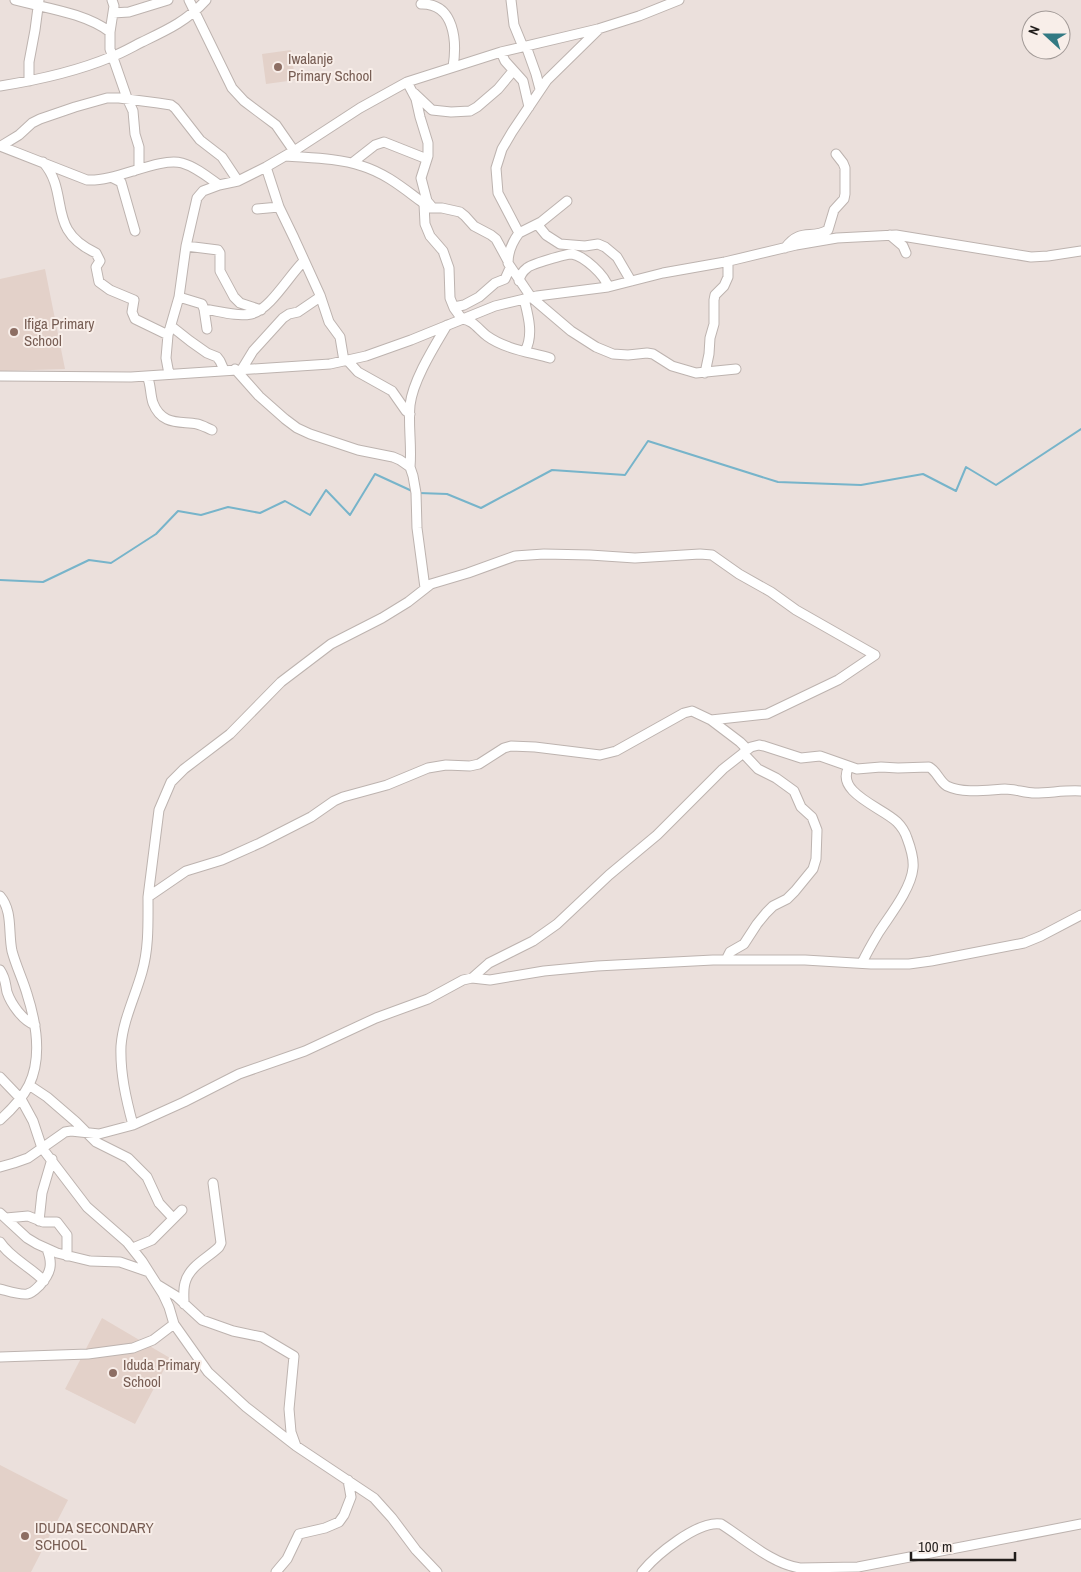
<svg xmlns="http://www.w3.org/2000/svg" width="1081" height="1572" font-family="'Archivo Narrow',sans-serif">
  <rect width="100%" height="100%" fill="#ebe0dc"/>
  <path fill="#e3d1c9" d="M 291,50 L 295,80 L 266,84 L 262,54 Z
    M 45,269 L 65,369 L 0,371 L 0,279 Z
    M 102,1318 L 170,1358 L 135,1424 L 65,1389 Z
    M 0,1465 L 68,1500 L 31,1572 L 0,1572 Z"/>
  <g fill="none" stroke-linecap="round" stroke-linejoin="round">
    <path stroke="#77b4ca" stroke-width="2" d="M 419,493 L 447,494 L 481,508 L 552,470 L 625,475 L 648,441 L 778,482 L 861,485 L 923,474 L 956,491 L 966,467 L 996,485 L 1081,429
      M 0,580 L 43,582 L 89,560 L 111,563 L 156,534 L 178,511 L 201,515 L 228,507 L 260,513 L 285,501 L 310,515 L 326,490 L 350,515 L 375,474 L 412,491"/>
    <g stroke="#bdb3af" stroke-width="11">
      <path id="minor" d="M 15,0 C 45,8 85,13 110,32
        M 112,0 L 114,6 L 110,32 L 110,49 L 127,98 L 133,111 L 135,134 L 139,147 L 139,168 L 134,171
        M 189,0 L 232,88 L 244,101 L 276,125 L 294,151
        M 511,0 L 514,25 L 523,47
        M 421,4 C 455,3 457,42 453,67
        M 113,13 L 129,12 L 168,0
        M 598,30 L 547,80 L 512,132 L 502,149 L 496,168 L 498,193 L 519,233 C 513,241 508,252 508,263 L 531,297 L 571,331 L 596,347 L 613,354 L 628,355 L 647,353 L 653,354 L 672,366 L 696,373 L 736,369
        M 526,46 L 536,74 L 540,89
        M 501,52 L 505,61 L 523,81 L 529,107
        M 29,81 L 29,62 L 35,30 L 39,0
        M 407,82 L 416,99 L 420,117 L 428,143 L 428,156 L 421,178 L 427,201 L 432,207
        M 0,86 C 38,80 75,72 111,57 C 122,53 132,47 142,42 C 167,30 187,21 206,0
        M 414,93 L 432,110 L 451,112 L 470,111 L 477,107 L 498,89 L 513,71
        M 0,146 L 87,180 C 116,182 158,157 182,163 C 196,167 208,177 219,185
        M 1,146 L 19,135 L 32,123 L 40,119 L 75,107 L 107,98 L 119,98 L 158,103 L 171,105 L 175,108 L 200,140 L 222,157 L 238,181
        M 286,156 C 311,158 338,158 362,166 C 385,173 403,188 422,202 L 424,204 L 425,224 L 430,236 L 443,251 L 449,268 L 450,298 L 454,308 L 462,319 C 473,320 478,329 487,336 C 505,349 529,352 550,358
        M 43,162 C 71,194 45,230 96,253 L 100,261 L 96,267 L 99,282 L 110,290 L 134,300 L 132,312 L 135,319 L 168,335
        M 352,163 L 375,145 L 384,142 L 427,159
        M 266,167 L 279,207 L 294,238 L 320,295 L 329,322 L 340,337 L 344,361
        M 113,178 L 121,182 L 135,231
        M 427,208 L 442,208 L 460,212 L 465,216 L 474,226 L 491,235 L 496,239 L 508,261
        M 257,209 L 279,207
        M 537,224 L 546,235 L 560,244 L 585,246 L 598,244 L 605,247 L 617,257 L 631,281
        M 519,233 L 541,222 L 567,201
        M 890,235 L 903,246 L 906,253
        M 186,246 L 218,250 L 220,253 L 220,271 L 234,297 L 240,303 L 261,310
        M 785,248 C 801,227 811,240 828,230 L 834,210 L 844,199 L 845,194 L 845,168 L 843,163 L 836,154
        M 519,281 C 520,276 523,271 527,268 C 531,264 566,254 572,254 C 584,256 605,275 608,287
        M 179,297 L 202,304 L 204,309 L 207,329
        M 524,299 C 528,315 534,335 525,351
        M 454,307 L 464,305 L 479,297 L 495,283 L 505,279 L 510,268
        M 204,309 C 219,311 236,317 251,314 C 270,310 290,274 304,261
        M 171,326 L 190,341 L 207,353 L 217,357 L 220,361 L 224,370
        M 347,360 L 358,372 L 392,391 L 406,411 L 410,414
        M 235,369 L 259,396 L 285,419 L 297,428 L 310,434 L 358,450 L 393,457 L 400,460 L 410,467 L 413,476 L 416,493 L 417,528 L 425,588
        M 242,369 L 253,351 L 283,318 L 289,314 L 298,312 L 320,297
        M 705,373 L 709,354 L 710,338 L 714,324 L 714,300 L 715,295 L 724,286 L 728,277 L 728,262
        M 169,374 L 166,358 L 168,335 L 179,297 L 186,246 L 197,198 L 203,191 L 219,185 L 238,181 L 266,167 L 297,149 L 360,108 L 407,82 L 501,52 L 598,29 L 639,16 L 679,0
        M 0,376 L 131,377 L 330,364 L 366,356 L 411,340 L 495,306 L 537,296 L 608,287 L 663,273 L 725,262 L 796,245 L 837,238 L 896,235 L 1031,257 L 1048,256 L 1081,251
        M 147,376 C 151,384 150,394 153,403 C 162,426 180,421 197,424 C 202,425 207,428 212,430
        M 410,467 C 412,446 408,426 410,405 C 413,380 434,347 447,325
        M 711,720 L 740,742 L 747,749
        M 849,767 C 834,792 883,808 897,822 C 901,826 905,832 907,838 C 910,846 914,859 913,868 C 911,889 890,915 879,932 C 873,942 867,952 862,963
        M 0,896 C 13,911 8,932 12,951 C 16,966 23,980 27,994 C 36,1022 42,1058 29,1085 C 22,1099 11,1110 0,1120
        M 726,960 L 730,952 L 744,944 L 757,924 L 766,913 L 773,906 L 787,899 L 795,891 L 813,869 L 816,859 L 817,830 L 812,817 L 801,807 L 794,791 L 776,778 L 758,769 L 743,753
        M 0,970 C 6,979 5,983 7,992 C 11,1004 23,1021 35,1025
        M 472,978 L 489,963 L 533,941 L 557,924 L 609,875 L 657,835 L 723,769 L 751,747 L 759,745 L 764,746 L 801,758 L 820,756 L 857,769 L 881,767 L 898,768 L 929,767 C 937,771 939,781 947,786 C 964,794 987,790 1005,789 C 1015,789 1025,793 1035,793 C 1050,793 1065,790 1081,791
        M 0,1077 L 21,1099 L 33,1121 L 42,1148 L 87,1207 L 127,1242 L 142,1261 L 163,1294 L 169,1307 L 174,1324 L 208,1372 L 246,1407 L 296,1446 L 374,1498 L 392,1518 L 416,1550 L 437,1572
        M 29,1085 L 47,1097 L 76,1122 L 96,1142 L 128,1158 L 147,1177 L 159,1203 L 173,1218
        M 133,1125 C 126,1099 120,1073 121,1046 C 123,1020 135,997 142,972 C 149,948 148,922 148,897 L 186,871 L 222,860 L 260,843 L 311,817 L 334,801 L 343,797 L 387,785 L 428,768 L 446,765 L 470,766 L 479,764 L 504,748 L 511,746 L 535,747 L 600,755 L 616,751 L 684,713 L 692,711 L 711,720 L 767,714 L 838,680 L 875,655 L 796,610 L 771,592 L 739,574 L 712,555 L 700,554 L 635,558 L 590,555 L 544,554 L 515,556 L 468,573 L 431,584 L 408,602 L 382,618 L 331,644 L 281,682 L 230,734 L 184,769 L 171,782 L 159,810 L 148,897
        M 0,1167 L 14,1163 L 28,1158 L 65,1132 L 71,1131 L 99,1134 L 133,1125 L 184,1102 L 239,1074 L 305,1051 L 376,1018 L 428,999 L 463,980 L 472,978 L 490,980 L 544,971 L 597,966 L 713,960 L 805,960 L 871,964 L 909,964 L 931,961 L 1024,943 L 1041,936 L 1081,915
        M 0,1213 L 27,1238 L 37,1244 L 57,1253 L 90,1261 L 120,1262 L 149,1272
        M 6,1218 L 28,1216 L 43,1222 L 57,1222 L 67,1235 L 67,1256
        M 39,1221 L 42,1193 L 52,1159
        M 0,1242 C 10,1258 31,1267 44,1281
        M 133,1248 L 152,1240 L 182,1210
        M 158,1285 L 176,1296 L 202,1320 L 233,1331 L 262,1337 L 294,1356 L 289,1409 L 291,1432 L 296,1446
        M 0,1289 C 8,1291 19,1295 27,1294 C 33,1293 36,1289 40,1285 C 51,1273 53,1264 47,1249
        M 184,1304 C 184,1297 183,1290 185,1283 C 189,1266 208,1258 219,1247 L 221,1243 L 213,1183
        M 0,1357 L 88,1354 L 133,1348 L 153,1340 L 174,1324
        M 276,1572 L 287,1559 L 299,1534 L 325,1528 L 339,1522 L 344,1515 L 351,1497 L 348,1480
        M 642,1572 C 656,1555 698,1520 721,1524 C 745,1539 772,1564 800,1568 L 858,1567 L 1081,1524"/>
    </g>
    <use href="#minor" stroke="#fff" stroke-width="9"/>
  </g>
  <g fill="#8d6e63" stroke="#f8eee9" stroke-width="2">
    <circle cx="278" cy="67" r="5"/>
    <circle cx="14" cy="332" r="5"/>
    <circle cx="113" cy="1373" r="5"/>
    <circle cx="25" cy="1536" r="5"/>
  </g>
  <g text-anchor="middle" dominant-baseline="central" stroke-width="4" stroke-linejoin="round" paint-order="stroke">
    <g font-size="15" fill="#785e54" stroke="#f8eee9" text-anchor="start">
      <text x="288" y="58">Iwalanje<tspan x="288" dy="17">Primary School</tspan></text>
      <text x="24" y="323">Ifiga Primary<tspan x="24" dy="17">School</tspan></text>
      <text x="123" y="1364">Iduda Primary<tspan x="123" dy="17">School</tspan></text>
      <text x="35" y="1527">IDUDA SECONDARY<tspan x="35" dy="17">SCHOOL</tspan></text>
    </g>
  </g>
  <g transform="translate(1046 35) rotate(291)"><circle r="24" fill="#f8eee9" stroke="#a29a97"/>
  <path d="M0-4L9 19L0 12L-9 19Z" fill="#327983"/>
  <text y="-8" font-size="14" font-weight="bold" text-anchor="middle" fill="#211d1b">N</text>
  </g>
  <path d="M911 1552v8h104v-8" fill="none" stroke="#211d1b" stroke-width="2.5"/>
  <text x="918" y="1552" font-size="15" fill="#211d1b" stroke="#f8eee9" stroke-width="4" paint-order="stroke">100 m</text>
</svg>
